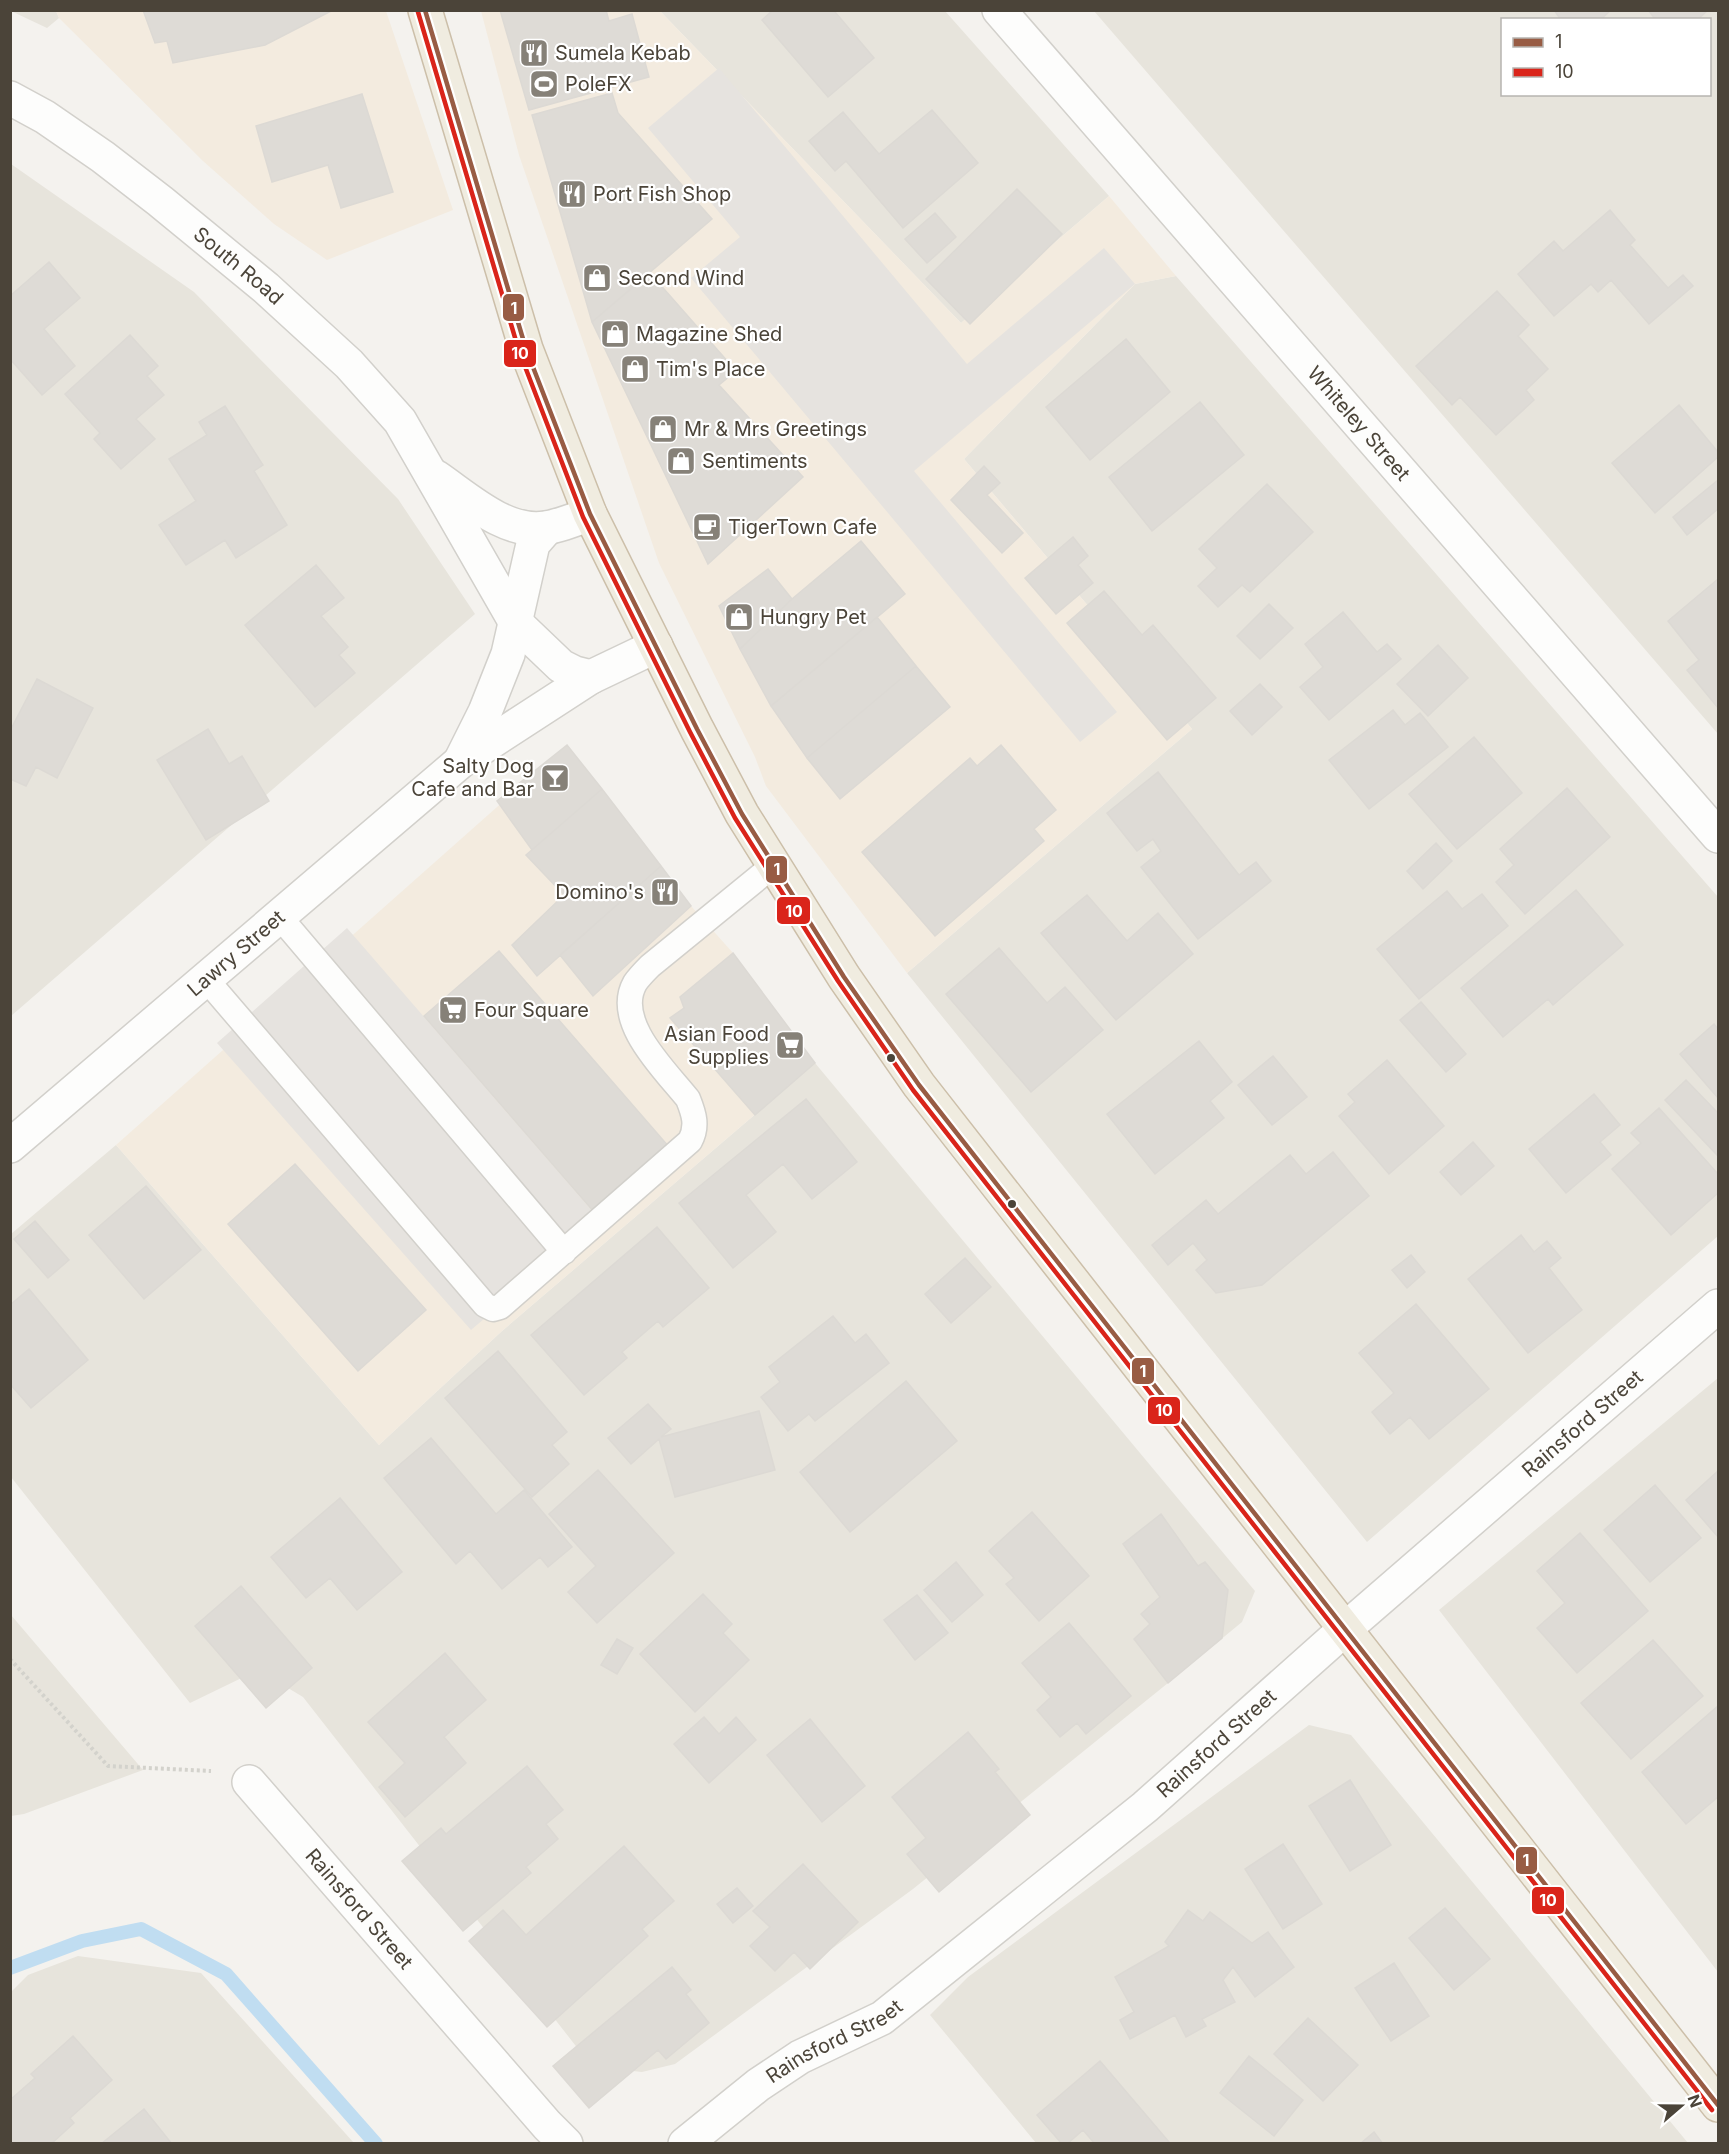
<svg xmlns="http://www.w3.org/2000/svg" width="1729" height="2154" font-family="Inter,sans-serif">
  <rect width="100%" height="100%" fill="#f4f2ee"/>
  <path fill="#e7e4dc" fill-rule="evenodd" d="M 11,11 L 56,11 L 59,18 L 47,28 Z
    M 660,11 L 945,11 L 1109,196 L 961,323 Z
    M 1094,11 L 1718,11 L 1718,734 ZM 1502,20 L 1710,20 L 1710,94 L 1502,94 Z
    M 11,164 L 194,292 L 398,499 L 475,614 L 11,1016 Z
    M 1176,276 L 1718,897 L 1718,1236 L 1367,1542 L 907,973 L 1192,729 L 964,459 L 1135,284 Z
    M 815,1063 L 1255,1591 L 1242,1622 L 1168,1683 L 913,1889 L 675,2064 L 642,2072 L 597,2067 L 586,2059 L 303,1697 L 258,1670 L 190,1703 L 11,1477 L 11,1234 L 116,1145 L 379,1445 L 502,1331 Z
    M 1718,1378 L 1718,1972 L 1439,1610 Z
    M 11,1615 L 143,1770 L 24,1814 L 11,1816 Z
    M 1309,1725 L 1351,1735 L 1688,2143 L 1036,2143 L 930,2015 L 968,1977 Z
    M 78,1956 L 201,1973 L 354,2143 L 11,2144 L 11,1992 L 28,1975 Z"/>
  <path fill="#f3ebdf" d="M 56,11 L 386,11 L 453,210 L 327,260 L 274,224 L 203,161 L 59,18 Z
    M 481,11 L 660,11 L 961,323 L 1109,196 L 1176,276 L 1135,284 L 964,459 L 1192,729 L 907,973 L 766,786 L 755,757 L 659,563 L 519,155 Z
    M 567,745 L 691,906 L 733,953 L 815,1063 L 502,1331 L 379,1445 L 116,1145 Z"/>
  <path fill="#e6e3df" d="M 719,68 L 967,364 L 1104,248 L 1135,284 L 914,471 L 1117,712 L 1080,742 L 691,278 L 740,237 L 648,128 Z
    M 347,928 L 600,1220 L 471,1330 L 217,1043 Z"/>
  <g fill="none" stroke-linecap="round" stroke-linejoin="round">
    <path stroke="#c0ddf1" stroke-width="14" d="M 10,1968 L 82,1941 L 141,1929 L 226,1974 L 376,2144"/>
  </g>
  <path fill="#dedbd6" stroke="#dcd9d4" stroke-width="1.5" d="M 143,10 L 333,10 L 265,45 L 173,63 L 167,41 L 155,43 Z
    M 500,10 L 606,10 L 609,21 L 632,14 L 649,77 L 529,110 Z
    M 773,10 L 836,10 L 835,12 L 874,58 L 828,97 L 762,20 Z
    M 1554,10 L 1611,10 L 1600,20 L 1561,20 Z
    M 1648,10 L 1708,10 L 1697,20 L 1656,20 Z
    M 612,93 L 618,113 L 712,219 L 592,322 L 532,115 Z
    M 362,94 L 393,192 L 341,208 L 328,165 L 272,182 L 256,126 Z
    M 932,110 L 978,163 L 903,228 L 846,161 L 835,171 L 809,141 L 843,112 L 879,154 Z
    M 1017,189 L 1062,234 L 970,324 L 926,279 Z
    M 1610,210 L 1635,240 L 1630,245 L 1668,288 L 1683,275 L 1693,286 L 1649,324 L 1611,280 L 1598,292 L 1591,284 L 1554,316 L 1518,274 L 1554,241 L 1563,251 Z
    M 935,213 L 956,237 L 927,263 L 905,239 Z
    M 49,262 L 80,298 L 44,329 L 75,366 L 42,395 L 10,359 L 10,296 Z
    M 650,273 L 736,371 L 719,385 L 803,477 L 708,564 L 592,322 Z
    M 1497,291 L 1529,325 L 1518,336 L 1548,369 L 1526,390 L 1534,400 L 1496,435 L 1460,397 L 1452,405 L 1416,366 Z
    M 130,335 L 158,366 L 147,376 L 164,395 L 136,419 L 155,439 L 121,469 L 94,439 L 100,433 L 65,394 Z
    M 1126,339 L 1170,392 L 1090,460 L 1046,407 Z
    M 1200,402 L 1244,455 L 1152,531 L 1109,477 Z
    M 1679,405 L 1718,452 L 1718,457 L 1655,513 L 1612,463 Z
    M 225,406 L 263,465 L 254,471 L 287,525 L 236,558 L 225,540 L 186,565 L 159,525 L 196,501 L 169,459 L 207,435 L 199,422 Z
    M 984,466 L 1000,483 L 987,495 L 1023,533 L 1002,553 L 951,500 Z
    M 1718,480 L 1718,509 L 1687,535 L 1673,517 Z
    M 1267,484 L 1313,532 L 1250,592 L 1242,585 L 1218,607 L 1198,586 L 1217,568 L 1199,549 Z
    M 1073,537 L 1088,556 L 1078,565 L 1093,583 L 1056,614 L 1025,578 Z
    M 861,541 L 905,594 L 771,706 L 740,649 L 792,599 Z
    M 316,565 L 344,598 L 321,616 L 348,647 L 339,655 L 355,673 L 315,707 L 245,625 Z
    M 768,569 L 792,599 L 740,649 L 719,606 Z
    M 1718,579 L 1718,708 L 1687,670 L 1699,660 L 1668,621 Z
    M 1104,591 L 1142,635 L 1153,625 L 1216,698 L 1167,740 L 1067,623 Z
    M 1269,604 L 1293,628 L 1260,659 L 1237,636 Z
    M 1343,612 L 1377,652 L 1387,644 L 1401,659 L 1329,720 L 1300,687 L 1323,667 L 1305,644 Z
    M 877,617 L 916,666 L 807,758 L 771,706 Z
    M 1438,645 L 1468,678 L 1428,716 L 1397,684 Z
    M 916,666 L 950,707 L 840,799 L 807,758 Z
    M 37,679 L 93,708 L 57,778 L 36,767 L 26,786 L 10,779 L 10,731 Z
    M 1260,684 L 1282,707 L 1252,735 L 1230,711 Z
    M 1393,710 L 1405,725 L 1420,713 L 1448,747 L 1369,809 L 1329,760 Z
    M 208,729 L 229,764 L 242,756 L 269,801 L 206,840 L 157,760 Z
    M 1474,737 L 1522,793 L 1457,849 L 1409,794 Z
    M 567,745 L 602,789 L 532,850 L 497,801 Z
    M 1001,745 L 1056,810 L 1034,829 L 1044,841 L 935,936 L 862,852 L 970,758 L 977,766 Z
    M 1158,772 L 1239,875 L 1256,862 L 1271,881 L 1198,939 L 1141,867 L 1161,851 L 1153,839 L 1137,851 L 1107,813 Z
    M 1567,788 L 1610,837 L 1525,914 L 1496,882 L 1514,865 L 1500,849 Z
    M 602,789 L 661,866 L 537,976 L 512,945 L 564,895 L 526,855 Z
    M 1436,843 L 1452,861 L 1423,889 L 1407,871 Z
    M 661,866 L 691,906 L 593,996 L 560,955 Z
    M 1576,890 L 1623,945 L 1553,1005 L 1548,999 L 1503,1037 L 1461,988 Z
    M 1447,891 L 1462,909 L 1482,894 L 1508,926 L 1419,999 L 1377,949 Z
    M 1087,895 L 1127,941 L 1158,913 L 1193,954 L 1116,1020 L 1041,933 Z
    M 999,948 L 1047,1003 L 1065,987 L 1103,1030 L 1031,1092 L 946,994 Z
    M 499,951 L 669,1147 L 594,1212 L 424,1016 Z
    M 733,953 L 815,1063 L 755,1115 L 670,1018 L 684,1008 L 680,997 Z
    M 1421,1002 L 1466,1054 L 1446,1072 L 1400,1020 Z
    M 1714,1024 L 1718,1029 L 1718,1098 L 1680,1054 Z
    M 1199,1041 L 1232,1082 L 1210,1101 L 1224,1118 L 1155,1174 L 1107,1114 Z
    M 1273,1056 L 1307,1097 L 1272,1125 L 1238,1085 Z
    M 1387,1060 L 1444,1126 L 1389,1174 L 1339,1116 L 1355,1102 L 1348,1094 Z
    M 1686,1080 L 1718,1113 L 1718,1156 L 1665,1100 Z
    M 1594,1094 L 1620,1125 L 1600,1142 L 1611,1155 L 1566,1193 L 1529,1149 Z
    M 806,1099 L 857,1162 L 812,1199 L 783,1164 L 746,1195 L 776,1232 L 733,1268 L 679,1203 Z
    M 1659,1108 L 1718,1174 L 1718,1193 L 1671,1235 L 1612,1169 L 1641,1143 L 1631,1133 Z
    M 1473,1142 L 1494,1166 L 1461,1195 L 1440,1172 Z
    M 1333,1152 L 1369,1196 L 1262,1285 L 1216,1293 L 1196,1270 L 1207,1260 L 1193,1243 L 1168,1265 L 1152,1245 L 1206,1200 L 1218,1214 L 1290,1155 L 1306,1174 Z
    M 295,1164 L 426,1310 L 358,1371 L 228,1224 Z
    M 146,1186 L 201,1250 L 144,1299 L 89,1235 Z
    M 35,1221 L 69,1260 L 48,1278 L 14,1239 Z
    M 657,1227 L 709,1288 L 663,1327 L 658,1321 L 622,1352 L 627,1358 L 584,1395 L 531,1335 Z
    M 1521,1235 L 1534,1252 L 1547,1241 L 1561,1258 L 1549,1268 L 1582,1310 L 1528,1353 L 1468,1279 Z
    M 1411,1255 L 1425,1272 L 1407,1288 L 1392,1270 Z
    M 965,1258 L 991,1287 L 951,1323 L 925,1294 Z
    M 29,1289 L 88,1360 L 31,1408 L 10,1384 L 10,1305 Z
    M 1416,1304 L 1489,1389 L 1429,1439 L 1410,1417 L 1390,1434 L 1372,1412 L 1394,1393 L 1359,1353 Z
    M 833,1316 L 855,1343 L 866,1334 L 889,1363 L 815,1421 L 809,1414 L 788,1431 L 761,1397 L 780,1382 L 769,1367 Z
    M 498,1351 L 567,1432 L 552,1445 L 569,1464 L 532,1497 L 445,1398 Z
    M 906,1381 L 957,1441 L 850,1532 L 800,1472 Z
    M 648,1404 L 671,1429 L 661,1437 L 759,1411 L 775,1470 L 675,1497 L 659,1439 L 631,1464 L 608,1438 Z
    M 431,1438 L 496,1514 L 524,1490 L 572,1547 L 548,1567 L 540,1557 L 502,1589 L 470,1551 L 456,1564 L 384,1478 Z
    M 598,1470 L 674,1553 L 597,1623 L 568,1592 L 596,1566 L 549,1514 Z
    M 1718,1471 L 1718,1537 L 1686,1500 Z
    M 1655,1485 L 1701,1538 L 1650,1582 L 1604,1530 Z
    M 340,1498 L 402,1572 L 357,1610 L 330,1578 L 306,1598 L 271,1557 Z
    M 1032,1512 L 1089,1576 L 1039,1621 L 1006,1584 L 1014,1578 L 989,1551 Z
    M 1161,1514 L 1198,1566 L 1205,1562 L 1228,1590 L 1222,1638 L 1168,1683 L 1134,1639 L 1150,1624 L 1141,1614 L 1160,1597 L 1123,1544 Z
    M 1580,1533 L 1648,1611 L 1577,1673 L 1537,1628 L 1565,1603 L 1537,1571 Z
    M 956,1562 L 983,1595 L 952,1622 L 924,1590 Z
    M 241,1586 L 312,1668 L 266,1708 L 195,1626 Z
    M 703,1594 L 732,1624 L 723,1633 L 749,1660 L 695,1712 L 640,1654 Z
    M 917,1595 L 948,1633 L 915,1660 L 884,1620 Z
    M 1069,1623 L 1131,1696 L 1086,1734 L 1077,1723 L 1060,1737 L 1037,1710 L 1051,1697 L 1022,1663 Z
    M 617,1639 L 633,1648 L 617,1674 L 601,1665 Z
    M 1653,1640 L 1703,1696 L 1631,1759 L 1581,1703 Z
    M 445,1653 L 486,1700 L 444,1737 L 466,1763 L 405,1817 L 379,1787 L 405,1763 L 368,1722 Z
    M 1718,1706 L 1718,1797 L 1686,1824 L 1642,1772 Z
    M 704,1717 L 719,1734 L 736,1717 L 756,1740 L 709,1783 L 674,1744 Z
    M 810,1719 L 865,1786 L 822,1822 L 767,1755 Z
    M 968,1732 L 999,1769 L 995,1772 L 1030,1815 L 939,1892 L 907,1854 L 926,1838 L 892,1797 Z
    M 527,1766 L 563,1810 L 546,1824 L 558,1839 L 526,1867 L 531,1873 L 463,1931 L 402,1861 L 441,1828 L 446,1834 Z
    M 1350,1780 L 1391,1845 L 1350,1871 L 1309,1806 Z
    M 1283,1844 L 1322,1904 L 1283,1929 L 1245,1869 Z
    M 624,1846 L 674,1901 L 642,1929 L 648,1936 L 547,2027 L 469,1941 L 503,1910 L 526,1935 Z
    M 803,1864 L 858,1922 L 810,1969 L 794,1952 L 775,1971 L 750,1946 L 770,1927 L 753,1911 Z
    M 737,1888 L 753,1906 L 733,1923 L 717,1904 Z
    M 1445,1908 L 1490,1959 L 1454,1990 L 1409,1938 Z
    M 1188,1910 L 1203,1921 L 1210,1912 L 1252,1943 L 1268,1932 L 1294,1967 L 1255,1997 L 1233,1967 L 1223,1980 L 1235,2002 L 1202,2019 L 1206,2026 L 1186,2037 L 1175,2015 L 1130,2039 L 1120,2020 L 1134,2012 L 1115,1977 L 1169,1946 L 1165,1942 Z
    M 1394,1963 L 1429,2016 L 1391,2041 L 1355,1988 Z
    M 672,1967 L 691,1990 L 686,1994 L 709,2023 L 666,2059 L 658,2050 L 589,2108 L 553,2066 Z
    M 1308,2018 L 1358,2065 L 1323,2101 L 1274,2054 Z
    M 73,2036 L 112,2080 L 70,2118 L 74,2123 L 51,2144 L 10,2144 L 10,2100 L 35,2078 L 31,2074 Z
    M 1249,2056 L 1303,2100 L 1274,2136 L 1220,2093 Z
    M 1100,2061 L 1169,2142 L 1167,2144 L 1095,2144 L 1083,2130 L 1067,2144 L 1062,2144 L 1037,2115 Z
    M 144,2109 L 172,2144 L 101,2144 Z
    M 1374,2132 L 1383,2144 L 1360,2144 Z"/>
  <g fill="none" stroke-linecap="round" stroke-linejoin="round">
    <g stroke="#d2d0cb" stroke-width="27">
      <path id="service" d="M 279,916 L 564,1252
        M 205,978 L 485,1305 L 493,1309 L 500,1307 L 690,1141 C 698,1126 694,1114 688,1099 C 666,1071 613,1022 635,983 C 639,977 645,971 650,966 L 775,864"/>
    </g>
    <g stroke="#d2d0cb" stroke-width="36">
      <g id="minor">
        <path id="s1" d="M 999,10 L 1718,836"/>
        <path id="s2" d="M 249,1782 L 547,2125 L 566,2144"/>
        <path id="s3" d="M 685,2144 L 758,2085 L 800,2057 L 882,2018 L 1145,1807 L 1345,1629 L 1718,1306"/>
      </g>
    </g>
    <g stroke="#d2d0cb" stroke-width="36">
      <g id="tertiary">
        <path id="s4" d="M 10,98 L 45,117 L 103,157 L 160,201 L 266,288 L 349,364 L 400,421 L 516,623 L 561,666 L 575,673 L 591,677"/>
        <path d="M 436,477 C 467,498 505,534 545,528 C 560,526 576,519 590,514"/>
        <path d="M 461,760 L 485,712 L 508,654 L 533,544 L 547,528"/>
        <path id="s5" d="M 10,1146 L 460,762 L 591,677 L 656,646"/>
      </g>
    </g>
    <g stroke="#ccbfa9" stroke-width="36">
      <path id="trunk" d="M 425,10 L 526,349 L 590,514 L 697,729 L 742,814 L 844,977 L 919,1085 L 1718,2105"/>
    </g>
    <path stroke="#d3d2cc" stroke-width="4" stroke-dasharray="3 3" stroke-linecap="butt" d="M 10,1659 L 108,1766 L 211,1771"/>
    <use href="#service" stroke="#fdfdfc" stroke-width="24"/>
    <use href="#minor" stroke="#fdfdfc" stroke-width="33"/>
    <use href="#tertiary" stroke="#fdfdfc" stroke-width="33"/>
    <use href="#trunk" stroke="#f0ece0" stroke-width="33"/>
    <g stroke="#fff" stroke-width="9">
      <path id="bus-1" d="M 425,10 L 526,349 L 590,514 L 697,729 L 742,814 L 844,977 L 919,1085 L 1718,2105"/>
    </g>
    <g stroke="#fff" stroke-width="9">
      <path id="bus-2" d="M 418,12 L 519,351 L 583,517 L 690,732 L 735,818 L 838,981 L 913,1090 L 1712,2110"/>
    </g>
    <use href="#bus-1" stroke="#985c44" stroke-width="4.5"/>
    <use href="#bus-2" stroke="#da241a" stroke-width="4.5"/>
  </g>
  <defs>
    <g id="restaurant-square" transform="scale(1.5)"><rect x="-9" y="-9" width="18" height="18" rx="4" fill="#868178" stroke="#fff"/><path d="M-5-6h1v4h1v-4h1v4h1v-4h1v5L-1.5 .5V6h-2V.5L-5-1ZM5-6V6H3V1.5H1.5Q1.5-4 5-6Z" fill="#fff"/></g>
    <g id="stadium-square" transform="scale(1.5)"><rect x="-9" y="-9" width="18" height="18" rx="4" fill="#868178" stroke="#fff"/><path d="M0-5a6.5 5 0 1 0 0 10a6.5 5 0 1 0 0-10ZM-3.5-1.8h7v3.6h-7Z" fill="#fff"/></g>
    <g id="shop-square" transform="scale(1.5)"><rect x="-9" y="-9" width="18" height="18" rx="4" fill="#868178" stroke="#fff"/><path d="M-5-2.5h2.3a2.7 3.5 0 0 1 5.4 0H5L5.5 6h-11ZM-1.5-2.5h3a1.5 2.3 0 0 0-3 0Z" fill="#fff"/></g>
    <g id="cafe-square" transform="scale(1.5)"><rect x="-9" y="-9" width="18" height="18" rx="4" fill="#868178" stroke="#fff"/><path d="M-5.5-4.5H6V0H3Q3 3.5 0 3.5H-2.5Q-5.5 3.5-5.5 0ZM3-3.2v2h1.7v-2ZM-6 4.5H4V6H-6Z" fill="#fff"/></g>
    <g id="bar-square" transform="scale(1.5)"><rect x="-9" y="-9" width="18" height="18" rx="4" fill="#868178" stroke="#fff"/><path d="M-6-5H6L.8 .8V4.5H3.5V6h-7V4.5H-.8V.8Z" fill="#fff"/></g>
    <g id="supermarket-square" transform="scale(1.5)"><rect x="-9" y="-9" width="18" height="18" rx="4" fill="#868178" stroke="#fff"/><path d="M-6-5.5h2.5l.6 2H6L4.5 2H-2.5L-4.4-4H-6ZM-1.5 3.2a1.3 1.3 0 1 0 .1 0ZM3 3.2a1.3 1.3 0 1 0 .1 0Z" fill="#fff"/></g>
  </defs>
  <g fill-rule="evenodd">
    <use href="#restaurant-square" x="534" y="53"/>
    <use href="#stadium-square" x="544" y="84"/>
    <use href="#restaurant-square" x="572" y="194"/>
    <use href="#shop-square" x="597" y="278"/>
    <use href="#shop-square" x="615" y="334"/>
    <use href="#shop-square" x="635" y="369"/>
    <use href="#shop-square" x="663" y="429"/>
    <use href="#shop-square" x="681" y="461"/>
    <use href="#cafe-square" x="707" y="527"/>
    <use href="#shop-square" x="739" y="617"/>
    <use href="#bar-square" x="555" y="778"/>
    <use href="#restaurant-square" x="665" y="892"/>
    <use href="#supermarket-square" x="453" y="1010"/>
    <use href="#supermarket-square" x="790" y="1045"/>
  </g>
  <g fill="#4b4439" stroke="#fff" stroke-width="2">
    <circle cx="891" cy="1058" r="5"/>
    <circle cx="1012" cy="1204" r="5"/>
  </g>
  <g text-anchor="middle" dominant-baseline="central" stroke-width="4.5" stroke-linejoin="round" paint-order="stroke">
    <g font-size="20" fill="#4b4439" stroke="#fff" text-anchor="start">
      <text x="555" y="53">Sumela Kebab</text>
      <text x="565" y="84">PoleFX</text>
      <text x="593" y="194">Port Fish Shop</text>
      <text x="618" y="278">Second Wind</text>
      <text x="636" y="334">Magazine Shed</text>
      <text x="656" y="369">Tim's Place</text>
      <text x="684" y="429">Mr &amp; Mrs Greetings</text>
      <text x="702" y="461">Sentiments</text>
      <text x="728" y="527">TigerTown Cafe</text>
      <text x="760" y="617">Hungry Pet</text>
      <text x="534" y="766" text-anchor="end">Salty Dog<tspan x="534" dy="23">Cafe and Bar</tspan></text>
      <text x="644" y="892" text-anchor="end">Domino's</text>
      <text x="474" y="1010">Four Square</text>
      <text x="769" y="1034" text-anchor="end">Asian Food<tspan x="769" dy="23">Supplies</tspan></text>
    </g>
    <g font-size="20" fill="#4b4439" stroke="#fff">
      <text stroke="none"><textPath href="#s4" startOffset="284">South Road</textPath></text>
      <text stroke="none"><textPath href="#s1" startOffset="548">Whiteley Street</textPath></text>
      <text stroke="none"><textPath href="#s5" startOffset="297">Lawry Street</textPath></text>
      <text stroke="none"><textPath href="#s3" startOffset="1154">Rainsford Street</textPath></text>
      <text stroke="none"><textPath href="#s3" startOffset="668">Rainsford Street</textPath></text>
      <text stroke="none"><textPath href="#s2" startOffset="168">Rainsford Street</textPath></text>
      <text stroke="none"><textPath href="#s3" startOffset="182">Rainsford Street</textPath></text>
    </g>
  </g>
  <g stroke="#fff" stroke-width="2">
    <rect x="502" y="293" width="23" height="29" rx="6" fill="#985c44"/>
    <rect x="503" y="339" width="34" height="29" rx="6" fill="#da241a"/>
    <rect x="765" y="855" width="23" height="29" rx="6" fill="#985c44"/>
    <rect x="776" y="896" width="35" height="29" rx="6" fill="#da241a"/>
    <rect x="1131" y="1357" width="24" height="28" rx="6" fill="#985c44"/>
    <rect x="1147" y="1396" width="34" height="29" rx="6" fill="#da241a"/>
    <rect x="1515" y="1846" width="23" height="29" rx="6" fill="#985c44"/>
    <rect x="1531" y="1886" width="34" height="29" rx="6" fill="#da241a"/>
  </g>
  <g font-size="16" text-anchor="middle" font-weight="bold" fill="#fff">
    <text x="514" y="314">1</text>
    <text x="520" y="359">10</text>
    <text x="777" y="875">1</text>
    <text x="794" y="917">10</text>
    <text x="1143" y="1377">1</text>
    <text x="1164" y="1416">10</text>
    <text x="1526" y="1866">1</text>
    <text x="1548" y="1906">10</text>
  </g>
  <rect width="1729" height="2154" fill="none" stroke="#4b4439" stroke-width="24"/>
  <rect x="1501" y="18" width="210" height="78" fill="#ffffff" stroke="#b7b4b0" stroke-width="1.5"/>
  <rect x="1513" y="38" width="30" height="9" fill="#985c44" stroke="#b7b4b0" stroke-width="1.5"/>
  <text x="1555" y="48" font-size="18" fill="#4b4439">1</text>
  <rect x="1513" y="68" width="30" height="9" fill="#da241a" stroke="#b7b4b0" stroke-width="1.5"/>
  <text x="1555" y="78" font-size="18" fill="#4b4439">10</text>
  <g transform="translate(1681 2106) rotate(70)" stroke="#ffffff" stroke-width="4.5" paint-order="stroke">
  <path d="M0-4.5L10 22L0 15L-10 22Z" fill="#4b4439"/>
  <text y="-9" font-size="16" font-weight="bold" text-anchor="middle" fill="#4b4439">N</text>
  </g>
</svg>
